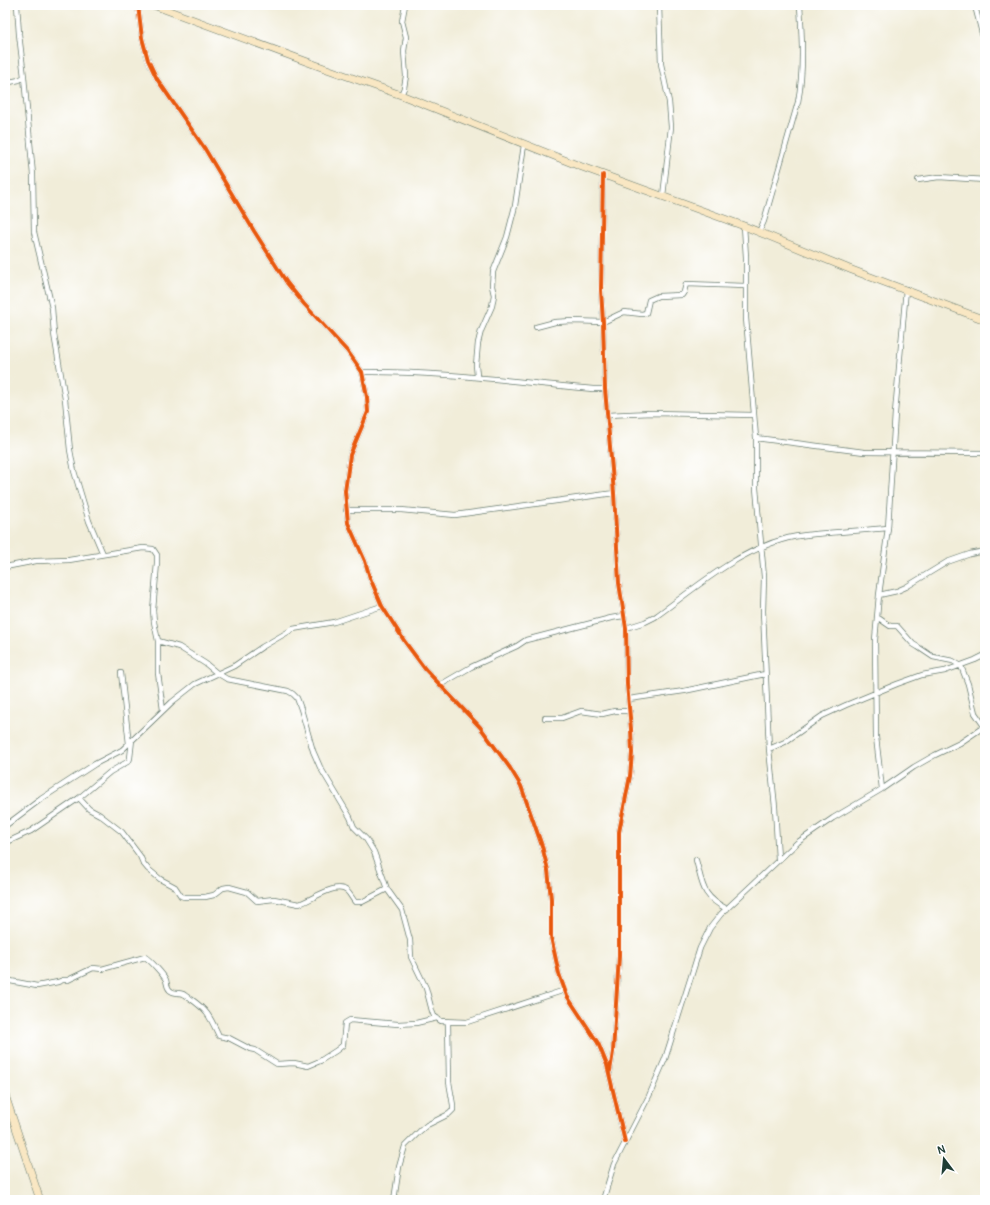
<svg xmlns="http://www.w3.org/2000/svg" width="990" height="1205" font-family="Pangolin,sans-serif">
  <rect width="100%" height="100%" fill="#fff"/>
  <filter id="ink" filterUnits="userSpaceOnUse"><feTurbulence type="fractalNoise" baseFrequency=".025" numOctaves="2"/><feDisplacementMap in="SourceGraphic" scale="8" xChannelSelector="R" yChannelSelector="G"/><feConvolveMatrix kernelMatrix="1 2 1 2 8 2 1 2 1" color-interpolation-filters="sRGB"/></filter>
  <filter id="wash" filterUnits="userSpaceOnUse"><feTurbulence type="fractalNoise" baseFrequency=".012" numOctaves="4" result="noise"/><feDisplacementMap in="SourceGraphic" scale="16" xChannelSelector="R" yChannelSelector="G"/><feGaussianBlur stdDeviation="0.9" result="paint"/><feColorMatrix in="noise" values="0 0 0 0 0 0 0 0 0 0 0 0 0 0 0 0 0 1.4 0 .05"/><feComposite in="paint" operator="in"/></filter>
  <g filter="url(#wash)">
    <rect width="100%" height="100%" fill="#f1edd9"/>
  </g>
  <g filter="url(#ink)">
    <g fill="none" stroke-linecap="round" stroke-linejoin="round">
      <g stroke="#687b6e" stroke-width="6">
        <path id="minor" d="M 17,5 L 19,34 L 24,77 L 33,175 L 34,232 L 52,308 L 54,334 L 65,399 L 70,450 L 74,471 L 89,521 L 103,554
          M 138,5 L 142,38 L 148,60 L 157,79 L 205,149 L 254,231 L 287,283 L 304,304 L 348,352 L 362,372 L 367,397 L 368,412 L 350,455 L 345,491 L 348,523 L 365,561 L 370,578 L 382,606 L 405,642 L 425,669 L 480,727 L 510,768 L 521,786 L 542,846 L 548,870 L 551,899 L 551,937 L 559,974 L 567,996 L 598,1043 L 607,1065 L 625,1142
          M 659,5 L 661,64 L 669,102 L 671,127 L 663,196
          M 976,5 L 976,10 L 985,45
          M 5,83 L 19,80 L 24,77
          M 401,95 L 404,88 L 406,76 L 404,51 L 406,37 L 402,21 L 405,5
          M 603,175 L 601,290 L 603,322 L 605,389 L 614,493 L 619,583 L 626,628 L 627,684 L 631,729 L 632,753 L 630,776 L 619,832 L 619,956 L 613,1052 L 610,1072
          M 918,180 L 939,177 L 985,180
          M 744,226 L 746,257 L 746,318 L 756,438 L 756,488 L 764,577 L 763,611 L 769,749 L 775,807 L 778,859
          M 759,232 L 764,221 L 798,102 C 804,70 802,37 800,5
          M 536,327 L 555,322 L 573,321 L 603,322 L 624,312 L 642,314 L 646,313 L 649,300 L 658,296 L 682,295 L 684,292 L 686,284 L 746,286
          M 362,372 C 440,371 516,382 593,389 L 605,389
          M 477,376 L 476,365 L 478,343 L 481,331 L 492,306 L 494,295 L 492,286 L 493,272 L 507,237 L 515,206 L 524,145
          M 607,415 L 652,413 L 754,415
          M 756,438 L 864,452 L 985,453
          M 346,510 L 401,510 L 455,515 L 614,493
          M 5,567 L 36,561 L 69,560 L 143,548 L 153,549 L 157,555 L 157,563 L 153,610 L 154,622 L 158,641 L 158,673 L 163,710
          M 879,595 L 897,591 L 906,587 L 947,562 L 970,554 L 985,551
          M 877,617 L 890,626 L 897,626 L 913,644 L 918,647 L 933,657 L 953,661 L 961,666 L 968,684 L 975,713 L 984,726
          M 626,628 L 645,622 L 655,617 C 697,587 737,551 788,538 C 801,535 814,534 827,533 C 847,531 867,530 888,528
          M 158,641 L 179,647 L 206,664 L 217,673 L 227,679 L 288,691 L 293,694 L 297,698 L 301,709 L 313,751 L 320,767 L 350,817 L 354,827 L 366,839 L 374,852 L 387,889 L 402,910 L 410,940 L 411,957 L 426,988 L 432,1011 L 434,1016 L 441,1021 L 467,1022 L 565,990
          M 121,673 L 129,744
          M 440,685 L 471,667 L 517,646 L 526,640 L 611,618 L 623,616
          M 629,699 L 684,691 L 765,674
          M 545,718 L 562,718 L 581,711 L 602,714 L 615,711 L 630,711
          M 769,749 L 785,742 L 822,716 L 846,705 L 897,684 L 922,675 L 945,671 L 975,660 L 985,655
          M 882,789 L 876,737 L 875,640 L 879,595 L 888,528 L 895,413 L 906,289
          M 79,798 L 89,809 L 100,815 L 122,832 L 140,856 L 143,863 L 148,869 L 160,879 L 175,887 L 181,896 L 184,897 L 205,897 L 214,895 L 223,888 L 229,887 L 247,892 L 257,901 L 274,899 L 299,904 C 310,901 336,881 347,891 C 350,894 352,898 355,902 L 362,902 L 387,889
          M 5,826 L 41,799 L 95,764 L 122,750 L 172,702 L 195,684 L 234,666 L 262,647 L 293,629 L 334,622 L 382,606
          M 5,843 L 31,831 L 79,798 L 110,772 L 129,761 L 130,758 L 132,740
          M 696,860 C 703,885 701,896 727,909
          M 5,980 L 37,986 L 58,982 L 63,980 L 68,980 L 93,968 L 102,969 L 145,957 C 150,960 163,974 166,980 C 167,984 167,989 171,991 C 174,994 179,992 183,994 C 185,995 188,998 191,999 C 208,1011 210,1017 219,1036 L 229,1038 L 250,1049 L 255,1050 L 277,1064 L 294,1063 L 308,1066 L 320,1061 L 337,1050 L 343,1045 L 345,1023 L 350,1020 L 398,1024 L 416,1023 L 437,1018
          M 394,1200 L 399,1167 L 405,1146 L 420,1131 L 427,1125 L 449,1114 L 453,1110 L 453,1105 L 449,1082 L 448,1022
          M 603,1200 L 614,1164 L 649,1096 L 665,1059 L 700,948 L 710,928 L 721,914 L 798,842 L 833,818 L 882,789 L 914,767 L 935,755 L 960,743 L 985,726"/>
      </g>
      <g stroke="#687b6e" stroke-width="8">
        <path id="secondary" d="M 153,5 L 324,68 L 401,95 L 582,167 L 744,226 L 852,270 L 985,320
          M 5,1095 L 40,1200"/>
      </g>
      <use href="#minor" stroke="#fff" stroke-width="4.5"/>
      <use href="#secondary" stroke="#f9e7c3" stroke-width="7"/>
      <g stroke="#fff" stroke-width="6">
        <path id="cycleway" d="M 138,5 L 142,38 L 148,60 L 157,79 L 205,149 L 254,231 L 287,283 L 304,304 L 348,352 L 362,372 L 367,397 L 368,412 L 350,455 L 345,491 L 348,523 L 365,561 L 370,578 L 382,606 L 405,642 L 425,669 L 480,727 L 510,768 L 521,786 L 542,846 L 548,870 L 551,899 L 551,937 L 559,974 L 567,996 L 598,1043 L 607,1065 L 625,1142
          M 603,175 L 601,290 L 603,322 L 605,389 L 614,493 L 619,583 L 626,628 L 627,684 L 631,729 L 632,753 L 630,776 L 619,832 L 619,956 L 613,1052 L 610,1071"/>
      </g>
      <use href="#cycleway" stroke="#e8590c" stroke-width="4"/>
    </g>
  </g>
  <rect width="990" height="1205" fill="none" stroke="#fff" stroke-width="20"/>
  <g transform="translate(944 1159) rotate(344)" stroke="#ffffff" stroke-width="3" paint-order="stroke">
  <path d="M0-3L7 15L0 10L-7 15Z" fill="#1f3d34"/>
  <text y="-6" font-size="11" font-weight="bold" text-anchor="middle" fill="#1f3d34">N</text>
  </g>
</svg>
